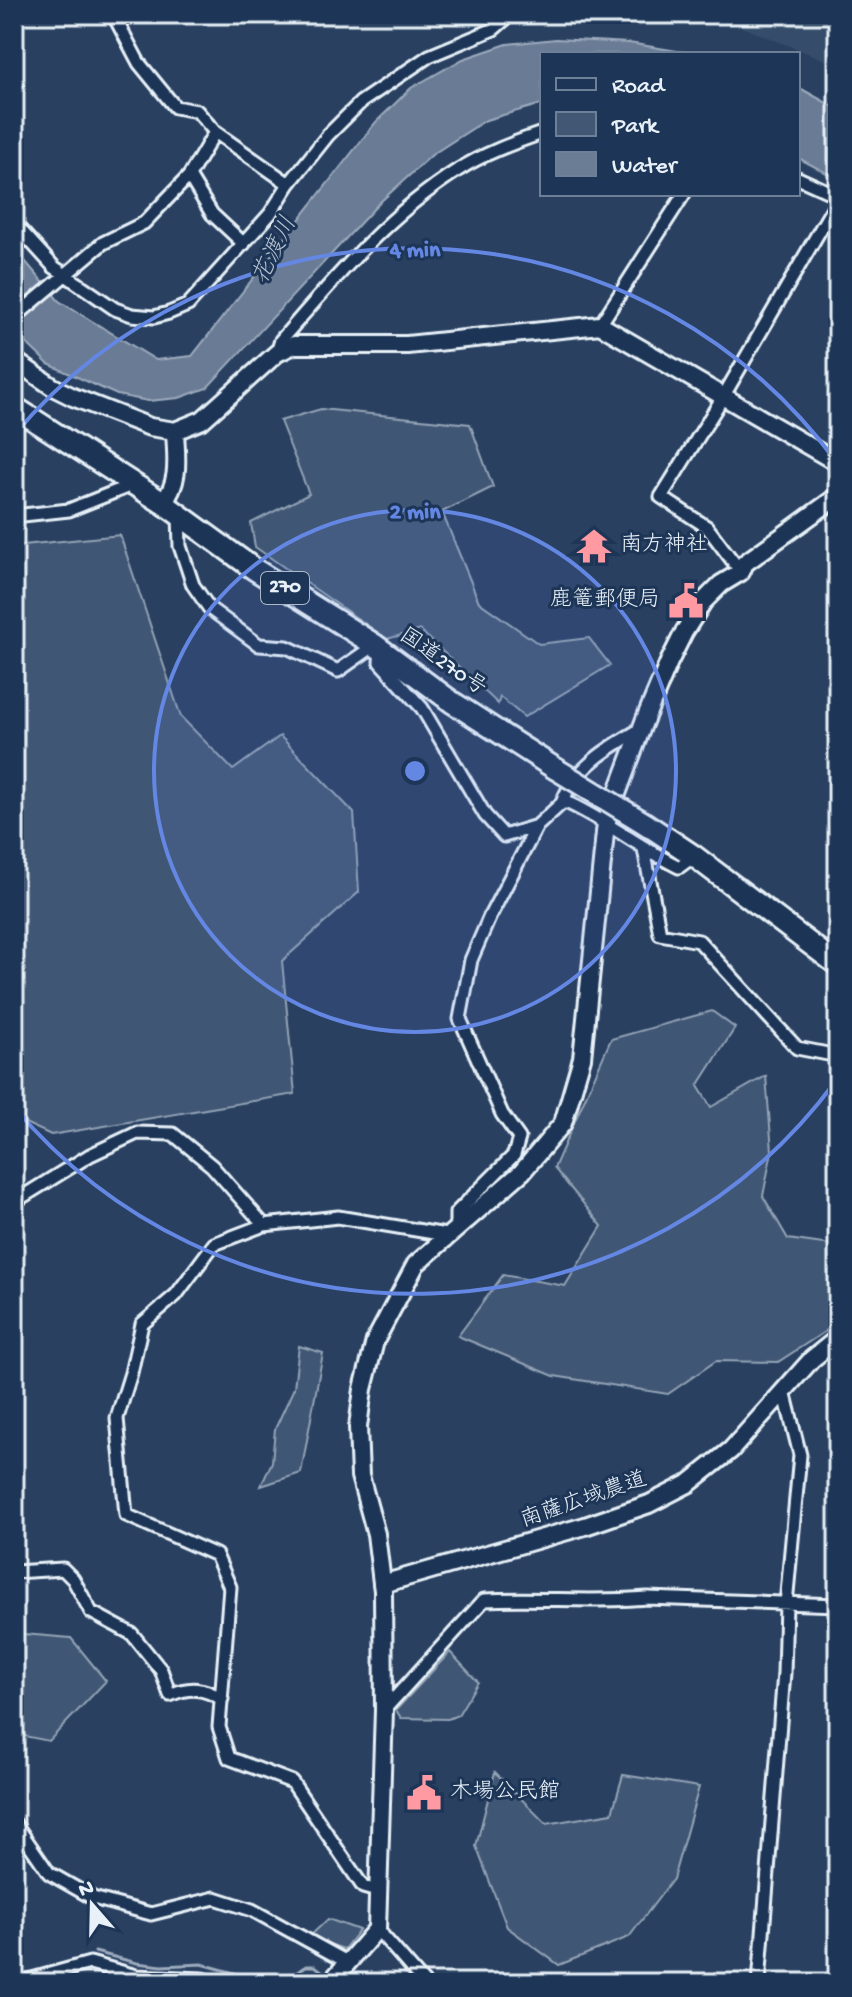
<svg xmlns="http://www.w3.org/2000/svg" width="852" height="1997" font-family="'Gochi Hand','Klee One',sans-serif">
  <rect width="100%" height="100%" fill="#294061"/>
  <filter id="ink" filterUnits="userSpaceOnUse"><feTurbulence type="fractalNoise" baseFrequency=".0125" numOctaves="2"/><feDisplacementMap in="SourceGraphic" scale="16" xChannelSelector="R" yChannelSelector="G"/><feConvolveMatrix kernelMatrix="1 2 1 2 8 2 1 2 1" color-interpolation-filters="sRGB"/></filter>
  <g filter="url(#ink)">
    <path fill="#364d6b" d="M 709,14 L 838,14 L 838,65 Z"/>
    <path fill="#415774" stroke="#94a4b6" stroke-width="2" d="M 321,409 L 470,424 L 493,487 L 442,512 L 479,602 L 539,644 L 589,638 L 610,665 L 524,717 L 500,697 L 498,704 L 420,630 L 387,639 L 255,547 L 251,523 L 309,494 L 280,421 Z
      M 120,535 L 181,717 L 233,770 L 280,736 L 354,813 L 359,892 L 282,961 L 295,1094 L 51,1135 L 14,1118 L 14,546 Z
      M 712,1011 L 735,1028 L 698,1086 L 711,1107 L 766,1076 L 772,1151 L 763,1196 L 788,1239 L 838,1246 L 838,1323 L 778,1362 L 716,1361 L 668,1394 L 554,1376 L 458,1336 L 503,1275 L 565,1286 L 602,1226 L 554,1168 L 611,1039 Z
      M 299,1346 L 323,1353 L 301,1473 L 261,1486 L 272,1462 L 275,1429 L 294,1388 Z
      M 14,1627 L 23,1634 L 71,1638 L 106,1681 L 49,1741 L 14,1734 Z
      M 450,1652 L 478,1682 L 458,1715 L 448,1719 L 401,1718 L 396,1710 Z
      M 495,1772 L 546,1824 L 612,1813 L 623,1775 L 699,1787 L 673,1879 L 629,1937 L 559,1965 L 507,1927 L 476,1846 Z
      M 328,1919 L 359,1930 L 344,1949 L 309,1937 Z"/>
    <path fill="#6b7c95" stroke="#9dabbd" stroke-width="2" d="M 556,39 L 629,43 L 695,54 L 542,54 L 542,104 L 486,120 L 433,154 L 379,203 L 207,388 L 179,398 L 148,401 L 117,395 L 48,364 L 14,331 L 14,248 L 59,301 L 156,360 L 192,356 L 376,122 L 411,88 L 463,59 L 507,44 Z
      M 798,87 L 838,109 L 838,179 L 798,158 Z"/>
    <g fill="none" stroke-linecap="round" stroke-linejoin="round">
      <path stroke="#9dabbd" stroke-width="3" d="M 95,1952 L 137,1963 L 162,1966 L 202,1964 L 270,1983 L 283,1981 L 306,1966 L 315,1966 L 327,1975"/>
      <g stroke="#e8f1f8" stroke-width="17">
        <path id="street" d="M 113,14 L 139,63 L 175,107 L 197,111 L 215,132 L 289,184
          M 189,176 L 212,214 L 244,244
          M 798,178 L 838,196
          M 14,223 L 54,267 L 115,309 L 132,315 L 154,317 L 169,313 L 188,305 L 270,214 L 289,184 L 328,135 L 361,102 L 429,56 L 494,29 L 511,14
          M 14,318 L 103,243 L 144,223 L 189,176 L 215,132
          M 600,325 L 684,194
          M 277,353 L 281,340 C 335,278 387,215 458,170 C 483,154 513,143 542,133
          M 179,515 L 180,546 L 193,585 L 209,608 L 259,645 L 287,647 L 338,671 L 375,645
          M 14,516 L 69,510 L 132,485
          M 741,572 L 707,527 L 661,497 L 723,397 L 838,199
          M 381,650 L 380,662 L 422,708 L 485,815 L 504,836 L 537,826
          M 562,803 C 575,767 611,746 643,728
          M 644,849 L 660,934 L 699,941 L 797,1048 L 838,1056
          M 14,1202 L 90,1155 L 137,1133 L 173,1134 L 212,1166 L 264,1225
          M 456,1227 L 456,1213 L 514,1155 L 519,1138 L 502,1114 L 460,1019 L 471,960 L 490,916 L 537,826 L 562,803 L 568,803 C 607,821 640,848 679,867 L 694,856
          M 14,1572 L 63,1569 L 73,1579 L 91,1612 L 132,1634 L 161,1670 L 170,1695 C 190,1686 204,1688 222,1699
          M 384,1710 L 484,1600 C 539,1597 593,1603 647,1598 L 838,1605
          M 14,1822 L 49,1873 L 93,1898 L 151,1914 L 215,1898 L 252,1910 L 347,1962
          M 377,1891 L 363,1887 L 292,1782 L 229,1758 L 219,1727 L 230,1587 L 216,1555 L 126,1515 L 117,1418 L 131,1373 L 142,1324 L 176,1295 L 214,1244 L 264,1225 L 338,1217 L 446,1235
          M 377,1929 L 424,1983
          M 14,1977 L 21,1982 L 90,1963 L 136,1976 L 202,1979 L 217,1983
          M 306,1983 L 312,1980 L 322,1983
          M 759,1983 L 784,1673 L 786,1604 L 800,1455 L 784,1391"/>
      </g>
      <g stroke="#e8f1f8" stroke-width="22">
        <path id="secondary" d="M 14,360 L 53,387 L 73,397 L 150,427 L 175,431 L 202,420 L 277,353 L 294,345 L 407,345 L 600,325 L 838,463
          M 163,503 C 181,481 176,457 175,431
          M 382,1584 L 585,1526 L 649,1504 L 688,1484 L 731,1450 L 812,1359 L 838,1338
          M 330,1983 L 377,1929 L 384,1710 L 383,1591 L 376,1534 L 360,1476 L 358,1427 L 363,1389 L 375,1341 L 416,1264 L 522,1172 L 563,1123 L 582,1058 L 606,823 L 645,719 L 669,662 L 684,632 L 703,602 L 721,584 L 741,572 L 745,563 L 838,496"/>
      </g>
      <g stroke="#e8f1f8" stroke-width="26">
        <path id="highway" d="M 14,407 L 163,503 L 254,569 L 375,645 L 452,702 L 556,769
          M 646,824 L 694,856 L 838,965"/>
      </g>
      <use href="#street" stroke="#1d3557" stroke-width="11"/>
      <use href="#secondary" stroke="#1d3557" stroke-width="16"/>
      <use href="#highway" stroke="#1d3557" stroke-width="20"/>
      <g stroke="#e8f1f8" stroke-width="26" stroke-linecap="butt">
        <path id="highway-bridge" d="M 556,769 L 646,824"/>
      </g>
      <use href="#highway-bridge" stroke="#1d3557" stroke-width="20"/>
    </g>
  </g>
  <circle cx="415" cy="771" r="261" fill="#6487e3" fill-opacity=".12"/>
  <g fill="none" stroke="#6487e3" stroke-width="4">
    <circle cx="415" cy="771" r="261"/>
    <path d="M835 1082A523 523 0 0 1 14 1107M14 435A523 523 0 0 1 835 460"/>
  </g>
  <defs>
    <g id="temple-bare" transform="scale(2.76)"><path d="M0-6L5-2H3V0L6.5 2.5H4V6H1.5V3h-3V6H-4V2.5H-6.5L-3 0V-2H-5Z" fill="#ff9aa2" stroke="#1d3557" stroke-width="2.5" paint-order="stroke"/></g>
    <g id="civic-bare" transform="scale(2.76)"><path d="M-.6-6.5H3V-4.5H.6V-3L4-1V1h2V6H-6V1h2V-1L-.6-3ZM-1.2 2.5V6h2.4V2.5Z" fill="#ff9aa2" stroke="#1d3557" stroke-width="2.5" paint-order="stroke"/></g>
  </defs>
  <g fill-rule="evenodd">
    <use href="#temple-bare" x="594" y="546"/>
    <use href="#civic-bare" x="686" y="601"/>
    <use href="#civic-bare" x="424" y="1793"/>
  </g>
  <g text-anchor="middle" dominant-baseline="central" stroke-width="6" stroke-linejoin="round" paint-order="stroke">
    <rect fill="#1d3557" stroke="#abb9c8" stroke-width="2" x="261" y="572" width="48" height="32" rx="6"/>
    <g font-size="20" font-weight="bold" fill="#e8f1f8">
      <text x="285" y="588">270</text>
    </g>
    <g font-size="22" fill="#e8f1f8" stroke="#1d3557" text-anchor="start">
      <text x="620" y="546">南方神社</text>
      <text x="660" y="601" text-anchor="end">鹿篭郵便局</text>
      <text x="450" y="1793">木場公民館</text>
    </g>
    <g font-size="22" fill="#e8f1f8" stroke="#1d3557">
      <text transform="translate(442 663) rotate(35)">国道270号</text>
      <text transform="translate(584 1501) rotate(-19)">南薩広域農道</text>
    </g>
    <g font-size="24" font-style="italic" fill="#b6c2d0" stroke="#1d3557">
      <text transform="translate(276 251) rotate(-64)">花渡川</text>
    </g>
  </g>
  <circle cx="415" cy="771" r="12" fill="#6487e3" stroke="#1d3557" stroke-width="4"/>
  <g font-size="24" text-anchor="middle" font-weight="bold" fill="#6487e3" stroke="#1d3557" stroke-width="6" stroke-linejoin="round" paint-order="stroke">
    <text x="415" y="256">4 min</text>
    <text x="415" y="518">2 min</text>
  </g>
  <rect width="852" height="1997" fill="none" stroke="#1d3557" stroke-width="48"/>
  <rect x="24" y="24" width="804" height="1949" fill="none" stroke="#e8f1f8" stroke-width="3" filter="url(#ink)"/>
  <rect x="540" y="52" width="260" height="144" fill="#1d3557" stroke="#6e8097" stroke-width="2"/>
  <rect x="556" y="78" width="40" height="12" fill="#1d3557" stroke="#6e8097" stroke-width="2"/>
  <text x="612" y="92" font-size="24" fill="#e8f1f8">Road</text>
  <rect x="556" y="112" width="40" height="24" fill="#415774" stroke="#6e8097" stroke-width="2"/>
  <text x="612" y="132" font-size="24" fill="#e8f1f8">Park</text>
  <rect x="556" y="152" width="40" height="24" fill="#6b7c95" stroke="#6e8097" stroke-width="2"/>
  <text x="612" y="172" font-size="24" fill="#e8f1f8">Water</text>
  <g transform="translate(92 1905) rotate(340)" stroke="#1d3557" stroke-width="6" paint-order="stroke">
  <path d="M0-6L14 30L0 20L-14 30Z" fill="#e8f1f8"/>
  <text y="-12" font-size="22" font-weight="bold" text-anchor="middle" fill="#e8f1f8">N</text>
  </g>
</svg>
